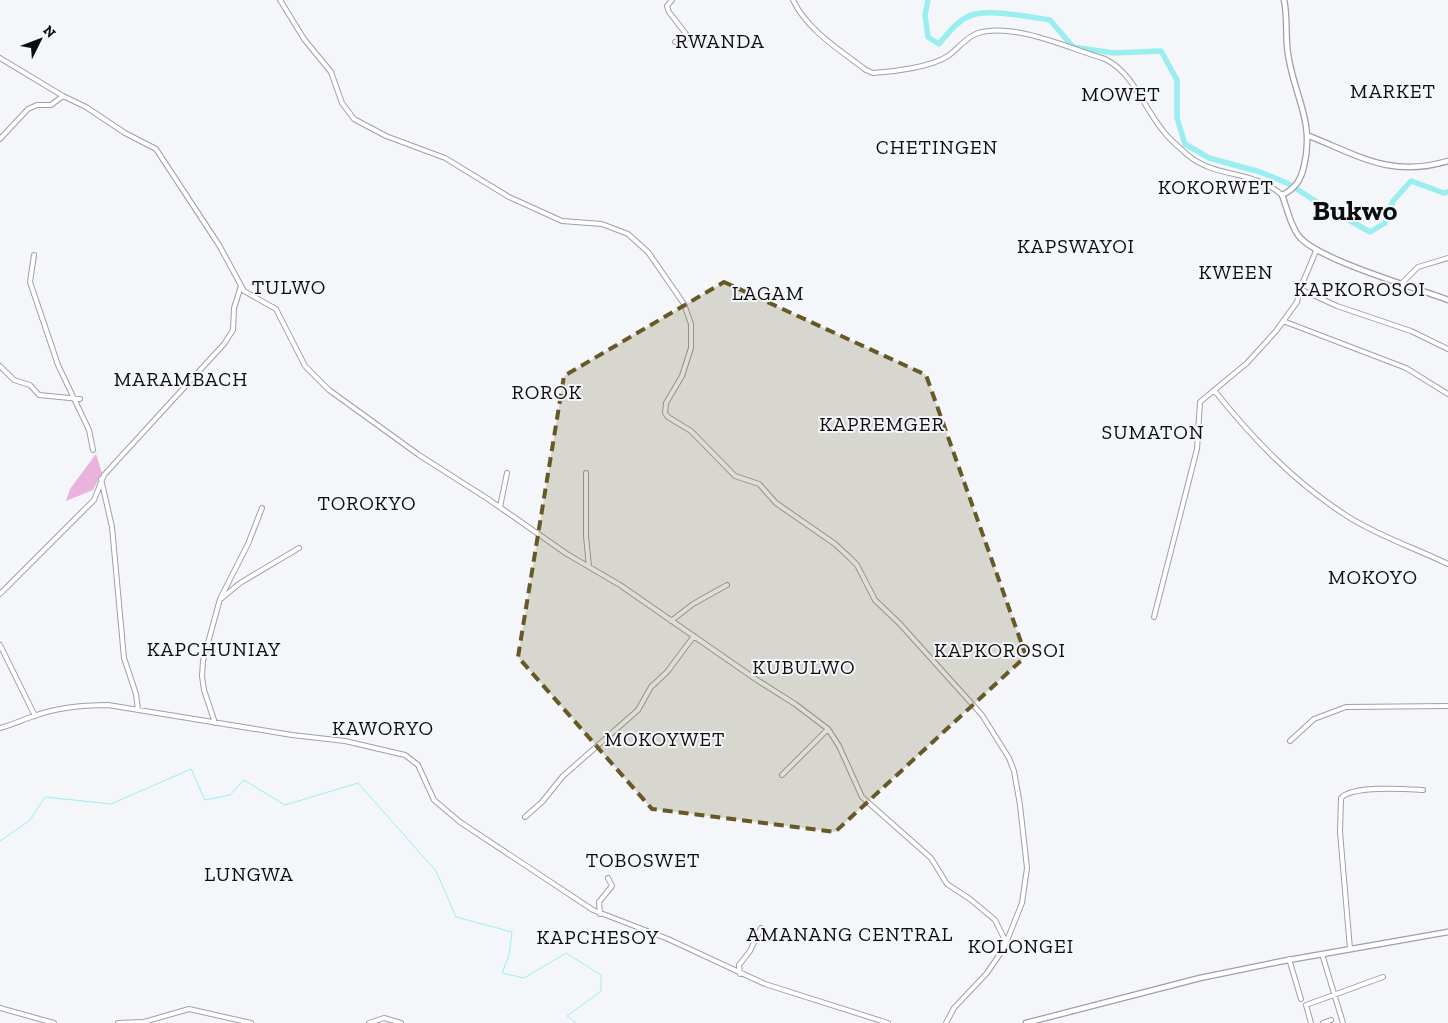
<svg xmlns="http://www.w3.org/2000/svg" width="1448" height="1023" font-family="'Zilla Slab',serif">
  <rect width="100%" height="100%" fill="#f4f6f9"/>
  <path fill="#e9b3db" d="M 96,454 L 102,473 L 93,490 L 66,501 L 70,489 Z"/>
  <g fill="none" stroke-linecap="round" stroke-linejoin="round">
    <path stroke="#9beef0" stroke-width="1" d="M 0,841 L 30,820 L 45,797 L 111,804 L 191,769 L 205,800 L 230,795 L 244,780 L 285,805 L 358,783 L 436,871 L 456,917 L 512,932 L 509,955 L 502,973 L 524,978 L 566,953 L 601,975 L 601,991 L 567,1016 L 576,1023"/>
    <path stroke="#9beef0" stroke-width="5.5" d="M 928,0 L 925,15 L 928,37 L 939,44 C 947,34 959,19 972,15 C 991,9 1030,17 1050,20 L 1073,47 L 1114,53 L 1161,51 L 1177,80 L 1177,118 L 1185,144 L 1209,158 L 1260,172 L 1287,183 L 1317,202 L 1370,232 L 1385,223 L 1393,201 L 1411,181 L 1444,193 L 1448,192"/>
    <g stroke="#9fa0a3" stroke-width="6">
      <path id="minor" d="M 280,0 L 304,39 L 331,72 L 342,103 L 354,119 L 386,136 L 445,158 L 509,197 L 562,221 L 602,224 L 628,234 L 648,252 L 684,304 L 691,324 L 691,348 L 682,376 L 666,403 L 665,413 L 668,417 L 691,431 L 735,476 L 759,484 L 776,503 L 835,544 L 849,557 L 857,565 L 875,600 L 900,624 L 982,715 L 1009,758 L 1014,771 L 1020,805 L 1027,868 L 1022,903 L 1004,948
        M 672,0 L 667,6 L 669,12 L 689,38 L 675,42
        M 793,0 C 807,30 840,50 866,70 L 873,73 C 893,72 931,67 948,56 C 958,49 966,37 978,33 C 1014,22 1071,49 1105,59 C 1134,73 1144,109 1164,132 C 1170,140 1181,149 1189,156 C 1216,178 1254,170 1282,195
        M 0,58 L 63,96 L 86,107 L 125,133 L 156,149 L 219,245 L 244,291 L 276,309 L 305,366 L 329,390 L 419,455 L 488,499 L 567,554 L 620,585 L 757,680 L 795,704 L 828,729 L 839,746 L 862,797 L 931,858 L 947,884 L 970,899 L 995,920 L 1004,938 L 1004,948 L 987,973 L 954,1008 L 946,1023
        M 0,139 L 28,109 L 37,105 L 51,105 L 63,96
        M 34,255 L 30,282 L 58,365 L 89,430 L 93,450
        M 1400,285 L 1418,267 L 1448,258
        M 1300,289 L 1337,306 L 1411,331 L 1448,349
        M 1283,321 L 1406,368 L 1448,394
        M 0,366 L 14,380 L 30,385 L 39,395 L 80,399
        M 1214,390 C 1253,439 1294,482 1347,516 C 1378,536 1415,548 1448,564
        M 586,473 L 586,536 L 589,567
        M 101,479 L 112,527 L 124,658 L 136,694 L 138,710
        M 500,507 L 507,473
        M 0,594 L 94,500 L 104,475 L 224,344 L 233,330 L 234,308 L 241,286
        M 222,598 L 240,583 L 299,548
        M 1154,617 L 1197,449 L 1200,402 L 1247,363 L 1276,331 L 1297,302 L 1300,289 L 1316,251
        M 671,621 L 693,604 L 727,585
        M 0,645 L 35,716
        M 215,723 L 204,690 L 202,676 L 203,661 L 220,599 L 248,544 L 262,508
        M 0,728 C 12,725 22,720 34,716 C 56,708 84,705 108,705 L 292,735 L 345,741 L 405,755 L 418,765 L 434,800 L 460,822 L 593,910 L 668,939 L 765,984 L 888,1023
        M 1290,741 L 1314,719 L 1346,707 L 1448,706
        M 782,775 L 828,729
        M 525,817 L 542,802 L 563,776 L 638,710 L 651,687 L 667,672 L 694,636
        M 600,914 L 599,902 L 612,886 L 608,878
        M 1350,949 L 1340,832 L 1341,798 C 1353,785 1405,789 1423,790
        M 1322,954 L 1343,1023
        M 1289,959 L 1301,999
        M 740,974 L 739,965 L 750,951 L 761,928
        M 0,1008 L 54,1023
        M 118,1023 L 144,1022 L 189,1009 L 251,1023
        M 369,1023 L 384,1018 L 401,1023
        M 1311,1023 L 1306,1005 L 1383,977
        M 1323,1023 L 1331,1020"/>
    </g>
    <g stroke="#9fa0a3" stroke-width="7">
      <path id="major" d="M 1284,0 C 1288,18 1285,36 1288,54 C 1294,96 1315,121 1304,166 C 1301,180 1295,189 1282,195 C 1287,208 1290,224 1298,235 C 1314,259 1417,288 1448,300
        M 1309,136 C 1360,156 1390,178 1448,161
        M 1026,1023 L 1200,978 L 1283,961 L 1448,932"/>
    </g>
    <use href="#minor" stroke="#fff" stroke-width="4"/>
    <use href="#major" stroke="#fff" stroke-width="4.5"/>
  </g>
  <path fill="#665926" fill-opacity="0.2" stroke="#665926" stroke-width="4" stroke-dasharray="10 6" stroke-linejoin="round" d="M 724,282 L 926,375 L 1026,656 L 835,832 L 652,809 L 518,657 L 564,376 Z"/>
  <g text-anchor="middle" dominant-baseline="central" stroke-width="4" stroke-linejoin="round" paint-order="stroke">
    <g font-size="20" letter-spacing="1" fill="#0c0d0e" stroke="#f4f6f9">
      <text x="720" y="41">RWANDA</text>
      <text x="1393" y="91">MARKET</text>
      <text x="1121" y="94">MOWET</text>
      <text x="937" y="147">CHETINGEN</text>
      <text x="1216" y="187">KOKORWET</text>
      <text x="1076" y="246">KAPSWAYOI</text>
      <text x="1236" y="272">KWEEN</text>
      <text x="289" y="287">TULWO</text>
      <text x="1360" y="289">KAPKOROSOI</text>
      <text x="768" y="293">LAGAM</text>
      <text x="181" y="379">MARAMBACH</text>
      <text x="547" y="392">ROROK</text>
      <text x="882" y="424">KAPREMGER</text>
      <text x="1153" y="432">SUMATON</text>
      <text x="367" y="503">TOROKYO</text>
      <text x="1373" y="577">MOKOYO</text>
      <text x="214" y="649">KAPCHUNIAY</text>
      <text x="1000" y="650">KAPKOROSOI</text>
      <text x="804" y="667">KUBULWO</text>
      <text x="383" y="728">KAWORYO</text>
      <text x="665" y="739">MOKOYWET</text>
      <text x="643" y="860">TOBOSWET</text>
      <text x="249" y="874">LUNGWA</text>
      <text x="850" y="934">AMANANG CENTRAL</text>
      <text x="598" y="937">KAPCHESOY</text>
      <text x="1021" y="946">KOLONGEI</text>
    </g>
    <g font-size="28" font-weight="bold" fill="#0c0d0e" stroke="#f4f6f9">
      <text x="1355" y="210">Bukwo</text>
    </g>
  </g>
  <g transform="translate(40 40) rotate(48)" stroke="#f4f6f9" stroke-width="4" paint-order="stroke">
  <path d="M0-4L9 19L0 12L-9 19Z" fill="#0c0d0e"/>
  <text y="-8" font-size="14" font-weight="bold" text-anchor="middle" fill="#0c0d0e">N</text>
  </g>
</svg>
